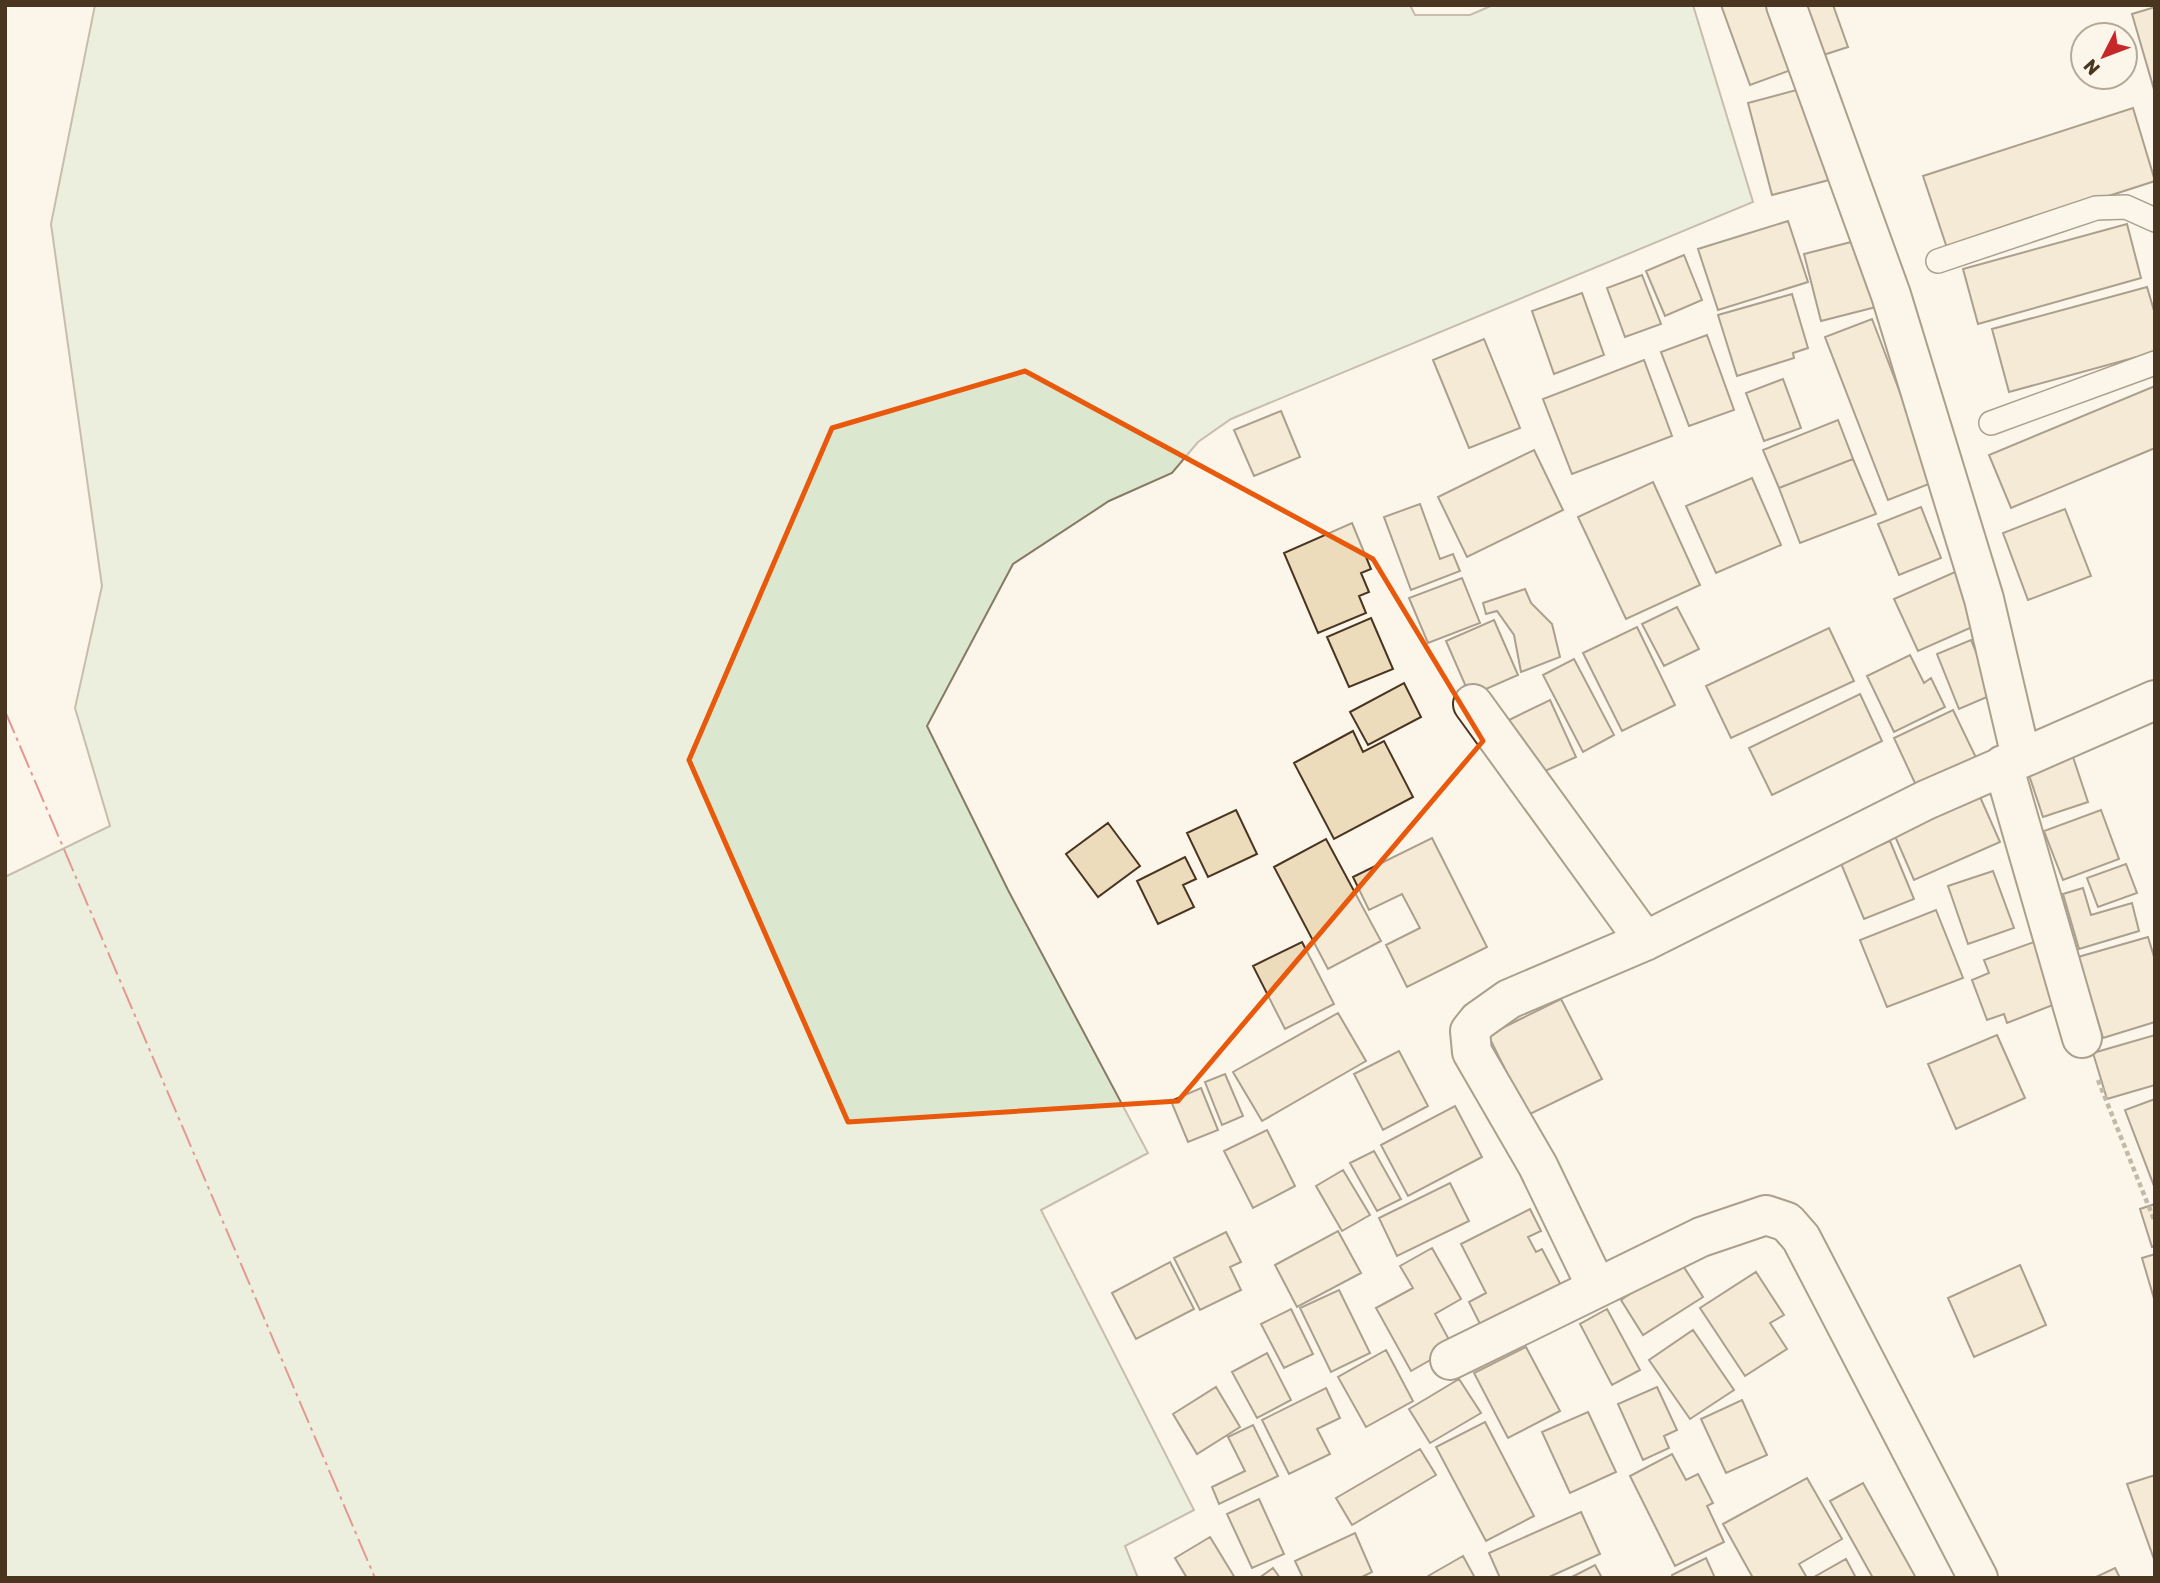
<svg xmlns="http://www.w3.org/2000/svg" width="2160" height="1583" font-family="Rubik,sans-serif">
  <rect width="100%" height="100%" fill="#fbf6e9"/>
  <path fill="#dce7d0" stroke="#887966" stroke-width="2" d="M 95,5 L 1410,5 L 1415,15 L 1470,15 L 1493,5 L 1693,5 L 1753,202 L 1231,419 L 1198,442 L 1172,473 L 1109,501 L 1013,564 L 927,726 L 1008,890 L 1148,1153 L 1041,1210 L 1194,1510 L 1125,1546 L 1138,1578 L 5,1578 L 5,877 L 110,826 L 75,708 L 102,586 L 51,224 Z"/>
  <path fill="#ecdcbc" stroke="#4a3520" stroke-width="2" d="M 1721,5 L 1768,5 L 1791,70 L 1750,85 Z
    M 1794,5 L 1833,5 L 1848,47 L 1814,58 Z
    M 2155,7 L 2155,93 L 2132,14 Z
    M 1804,88 L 1829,180 L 1772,195 L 1748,103 Z
    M 2133,108 L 2155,181 L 1947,248 L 1923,176 Z
    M 1788,221 L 1808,282 L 1718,310 L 1698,249 Z
    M 2127,224 L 2141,278 L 1978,324 L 1963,269 Z
    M 1859,240 L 1876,307 L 1821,321 L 1804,254 Z
    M 1684,255 L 1702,300 L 1665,316 L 1646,271 Z
    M 1642,275 L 1661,324 L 1625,337 L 1607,288 Z
    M 2147,287 L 2155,314 L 2155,352 L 2009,392 L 1992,329 Z
    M 1582,293 L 1604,355 L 1554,374 L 1532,311 Z
    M 1792,294 L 1808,348 L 1793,353 L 1794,358 L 1737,376 L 1718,315 Z
    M 1872,319 L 1934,482 L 1888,500 L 1825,337 Z
    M 1707,335 L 1734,410 L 1689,426 L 1661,352 Z
    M 1484,339 L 1520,428 L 1469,448 L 1433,360 Z
    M 1644,360 L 1672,436 L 1572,474 L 1543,399 Z
    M 1783,379 L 1801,428 L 1764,441 L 1746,393 Z
    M 2155,386 L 2155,448 L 2011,508 L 1989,455 Z
    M 1281,411 L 1300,457 L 1254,476 L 1234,430 Z
    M 1838,420 L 1853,459 L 1779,488 L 1763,450 Z
    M 1534,450 L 1563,510 L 1467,557 L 1438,497 Z
    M 1853,459 L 1876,514 L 1800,543 L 1779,488 Z
    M 1752,478 L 1781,545 L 1716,573 L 1686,506 Z
    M 1653,482 L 1700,585 L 1626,619 L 1578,517 Z
    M 1420,504 L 1440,559 L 1453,554 L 1460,571 L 1411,590 L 1384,517 Z
    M 1921,507 L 1941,558 L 1899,575 L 1878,524 Z
    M 2065,509 L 2091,576 L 2028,600 L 2003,533 Z
    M 1352,523 L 1371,569 L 1361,573 L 1369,592 L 1359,596 L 1366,613 L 1318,633 L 1284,553 Z
    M 1955,572 L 1979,624 L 1918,651 L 1894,599 Z
    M 1462,578 L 1480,623 L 1428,643 L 1409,598 Z
    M 1525,589 L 1531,603 L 1552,624 L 1560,657 L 1521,672 L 1514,635 L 1497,611 L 1486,614 L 1483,603 Z
    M 1677,607 L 1699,649 L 1664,666 L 1642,624 Z
    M 1371,618 L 1393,669 L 1349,687 L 1327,637 Z
    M 1494,620 L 1518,675 L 1470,696 L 1446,641 Z
    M 1637,627 L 1675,705 L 1622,731 L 1583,653 Z
    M 1829,628 L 1854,681 L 1731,738 L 1706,686 Z
    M 1971,640 L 1994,694 L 1959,709 L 1937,654 Z
    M 1910,655 L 1924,683 L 1931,678 L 1945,707 L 1894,732 L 1867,676 Z
    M 1574,659 L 1614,735 L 1583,752 L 1543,675 Z
    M 1404,683 L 1421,717 L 1368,745 L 1350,712 Z
    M 1860,694 L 1882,741 L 1772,795 L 1749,748 Z
    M 1550,700 L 1576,757 L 1534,776 L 1507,721 Z
    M 1953,710 L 1981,768 L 1921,796 L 1894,738 Z
    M 1353,731 L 1363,752 L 1384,741 L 1413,797 L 1334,839 L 1294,763 Z
    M 2072,754 L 2088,802 L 2043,817 L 2027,769 Z
    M 1977,790 L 2000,842 L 1914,880 L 1891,827 Z
    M 1236,810 L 1257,854 L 1208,877 L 1187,833 Z
    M 2101,810 L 2119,859 L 2063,880 L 2044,831 Z
    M 1108,823 L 1140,866 L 1098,897 L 1066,854 Z
    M 1432,838 L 1487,947 L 1407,987 L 1386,945 L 1420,928 L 1402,894 L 1369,910 L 1353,877 Z
    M 1326,839 L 1381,941 L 1328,969 L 1274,867 Z
    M 1890,841 L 1914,899 L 1864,919 L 1840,861 Z
    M 1185,857 L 1196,879 L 1183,885 L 1194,907 L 1158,924 L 1137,881 Z
    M 2126,864 L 2137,893 L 2098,907 L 2087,878 Z
    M 1993,871 L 2014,928 L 1968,944 L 1948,886 Z
    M 2083,888 L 2091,915 L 2132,903 L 2139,931 L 2079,949 L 2063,894 Z
    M 1936,910 L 1963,978 L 1887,1007 L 1860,940 Z
    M 2148,937 L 2155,960 L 2155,1022 L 2103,1038 L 2078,957 Z
    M 1302,942 L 1334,1004 L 1285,1029 L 1253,966 Z
    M 2034,942 L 2058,1003 L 2007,1023 L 2004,1014 L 1987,1020 L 1972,980 L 1989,973 L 1984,960 Z
    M 1561,999 L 1602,1079 L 1528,1115 L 1488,1035 Z
    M 1338,1013 L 1366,1061 L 1262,1121 L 1233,1072 Z
    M 1997,1035 L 2025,1098 L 1956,1129 L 1928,1064 Z
    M 2155,1035 L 2155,1085 L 2107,1099 L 2093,1053 Z
    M 1399,1051 L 1428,1106 L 1383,1130 L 1354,1074 Z
    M 1225,1074 L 1243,1116 L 1222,1125 L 1205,1082 Z
    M 1201,1088 L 1218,1130 L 1188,1142 L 1171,1101 Z
    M 2155,1099 L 2155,1186 L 2154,1186 L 2125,1110 Z
    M 1455,1106 L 1482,1157 L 1408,1196 L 1381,1145 Z
    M 1267,1130 L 1295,1186 L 1253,1208 L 1224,1151 Z
    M 1374,1151 L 1401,1199 L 1377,1211 L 1350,1163 Z
    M 1343,1170 L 1370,1215 L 1342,1231 L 1316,1186 Z
    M 1450,1183 L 1469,1221 L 1397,1256 L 1379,1218 Z
    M 2155,1204 L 2155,1246 L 2152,1247 L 2140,1209 Z
    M 1530,1209 L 1541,1231 L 1528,1237 L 1536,1252 L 1542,1249 L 1564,1291 L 1483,1330 L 1469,1302 L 1486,1293 L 1461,1244 Z
    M 1338,1231 L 1361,1273 L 1297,1307 L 1275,1265 Z
    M 1226,1232 L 1241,1262 L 1230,1267 L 1241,1290 L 1200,1310 L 1174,1258 Z
    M 1432,1248 L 1461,1299 L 1435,1314 L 1453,1347 L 1411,1371 L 1376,1308 L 1413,1288 L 1400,1266 Z
    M 2155,1254 L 2155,1302 L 2142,1258 Z
    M 1680,1261 L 1703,1297 L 1643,1335 L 1621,1300 Z
    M 1170,1262 L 1194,1309 L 1136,1339 L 1112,1293 Z
    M 2020,1265 L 2046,1325 L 1974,1357 L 1948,1298 Z
    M 1756,1272 L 1784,1315 L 1770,1323 L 1787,1349 L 1745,1376 L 1700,1308 Z
    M 1339,1290 L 1370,1353 L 1331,1372 L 1300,1308 Z
    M 1291,1309 L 1313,1354 L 1284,1368 L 1261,1324 Z
    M 1607,1309 L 1640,1370 L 1612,1385 L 1580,1324 Z
    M 1693,1330 L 1734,1390 L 1690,1419 L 1649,1360 Z
    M 1526,1347 L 1560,1411 L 1508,1438 L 1474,1373 Z
    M 1386,1350 L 1413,1401 L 1366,1427 L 1338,1377 Z
    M 1267,1353 L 1291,1400 L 1257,1418 L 1232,1372 Z
    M 1459,1379 L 1481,1413 L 1430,1443 L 1409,1409 Z
    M 1216,1387 L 1240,1427 L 1197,1454 L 1173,1414 Z
    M 1657,1387 L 1677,1430 L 1664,1436 L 1669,1448 L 1643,1460 L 1618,1404 Z
    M 1326,1388 L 1340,1418 L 1317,1429 L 1330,1454 L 1289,1474 L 1262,1420 Z
    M 1742,1400 L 1767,1455 L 1726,1473 L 1701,1419 Z
    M 1588,1412 L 1616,1472 L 1570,1493 L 1542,1432 Z
    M 1485,1422 L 1534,1516 L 1486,1541 L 1436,1447 Z
    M 1253,1425 L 1278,1476 L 1219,1504 L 1212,1487 L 1245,1471 L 1228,1437 Z
    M 1420,1449 L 1436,1475 L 1352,1525 L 1336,1498 Z
    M 1672,1454 L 1686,1480 L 1698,1474 L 1713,1503 L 1707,1506 L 1724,1542 L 1675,1566 L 1630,1476 Z
    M 2155,1475 L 2155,1562 L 2127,1484 Z
    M 1807,1478 L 1842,1539 L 1799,1564 L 1807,1578 L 1753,1578 L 1723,1524 Z
    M 1863,1483 L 1916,1578 L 1873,1578 L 1830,1501 Z
    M 1259,1499 L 1284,1554 L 1252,1568 L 1227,1514 Z
    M 1581,1512 L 1600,1554 L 1547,1578 L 1500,1578 L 1489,1553 Z
    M 1355,1533 L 1372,1572 L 1360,1578 L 1303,1578 L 1295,1561 Z
    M 1210,1537 L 1235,1578 L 1187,1578 L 1175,1558 Z
    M 1463,1556 L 1475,1578 L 1425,1578 L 1435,1572 Z
    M 1706,1558 L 1715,1578 L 1673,1578 L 1672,1575 Z
    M 1846,1559 L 1856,1578 L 1814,1578 L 1814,1577 Z
    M 1595,1565 L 1602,1578 L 1570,1578 Z
    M 1273,1568 L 1280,1578 L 1259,1578 Z
    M 2115,1568 L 2120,1578 L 2094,1578 Z"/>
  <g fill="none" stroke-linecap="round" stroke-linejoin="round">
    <g stroke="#4a3520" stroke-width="26">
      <path id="lane" d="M 1938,261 L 2096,208 L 2126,207 L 2155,220
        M 1991,423 L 2155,363"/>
    </g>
    <g stroke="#4a3520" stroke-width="42">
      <path id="street" d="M 1786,5 L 1891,295 L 1984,599 L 2021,757
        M 1473,704 L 1645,941
        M 2003,765 L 2082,1038
        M 1596,1286 L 1538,1166 L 1472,1052 L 1470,1031 L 1478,1021 L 1509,999 L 1645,941 L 1926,800 L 2155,700
        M 1450,1360 L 1701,1237 L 1766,1215 L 1787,1222 L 1801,1238 L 1978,1578"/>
    </g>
    <path stroke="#7f6f5c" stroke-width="4.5" stroke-dasharray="5 3.5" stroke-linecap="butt" d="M 2098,1080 L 2155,1222"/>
    <use href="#lane" stroke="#fbf6e9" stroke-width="23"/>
    <use href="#street" stroke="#fbf6e9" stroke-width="38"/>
    <path stroke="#c62828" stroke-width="2" stroke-dasharray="24 5 3.5 5" stroke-linecap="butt" d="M 5,711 L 375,1578"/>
  </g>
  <path d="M0 0H2160V1583H0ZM 1025,371 L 1373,559 L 1483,741 L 1178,1101 L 848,1122 L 689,760 L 832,428 Z" fill="#fbf6e9" fill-opacity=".55" fill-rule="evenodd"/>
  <path fill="none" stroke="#e8590c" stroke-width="5" stroke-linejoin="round" d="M 1025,371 L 1373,559 L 1483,741 L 1178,1101 L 848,1122 L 689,760 L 832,428 Z"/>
  <rect width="2160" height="1583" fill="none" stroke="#4a3520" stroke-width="14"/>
  <g transform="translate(2104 56) rotate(228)"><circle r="33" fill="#fbf6e9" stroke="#b4a999" stroke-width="2"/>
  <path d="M0-5L12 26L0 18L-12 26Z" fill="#c62828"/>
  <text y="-10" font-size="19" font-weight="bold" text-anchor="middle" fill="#4a3520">N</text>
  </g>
</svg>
